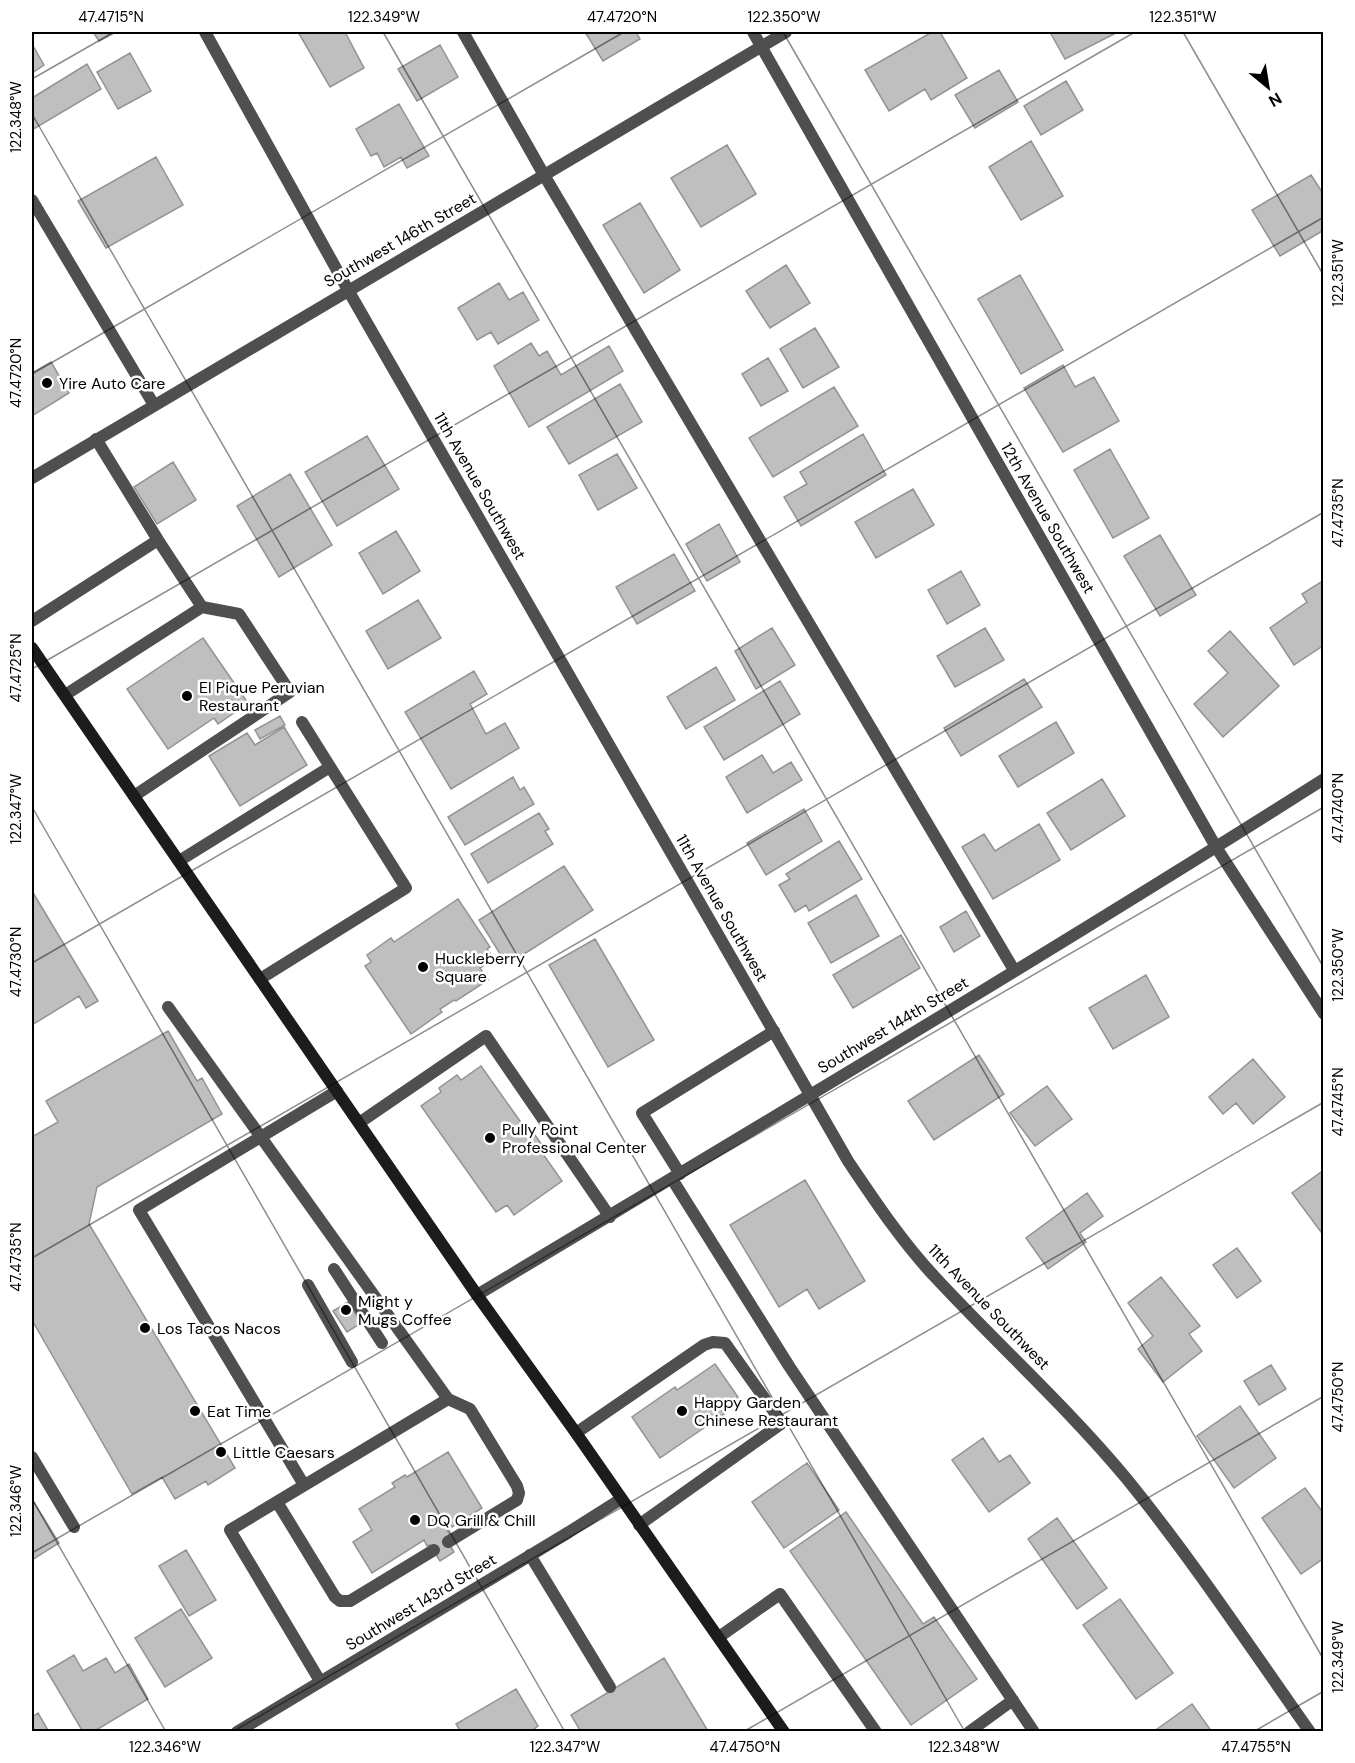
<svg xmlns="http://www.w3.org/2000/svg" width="1355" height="1763" font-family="'DM Sans',sans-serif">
  <rect width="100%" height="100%" fill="#fff"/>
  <path fill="#bfbfbf" stroke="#939393" stroke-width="1.5" d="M 93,32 L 116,32 L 99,41 Z
    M 298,32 L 345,32 L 364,68 L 330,87 Z
    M 585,32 L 636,32 L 640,39 L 603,61 Z
    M 932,32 L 940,32 L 967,78 L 931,100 L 925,89 L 889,111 L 865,70 Z
    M 1050,32 L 1112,32 L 1114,34 L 1065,59 Z
    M 32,44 L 44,65 L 32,73 Z
    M 440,45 L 458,77 L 417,101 L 398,69 Z
    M 130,53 L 151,91 L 118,109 L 97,72 Z
    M 87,64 L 101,89 L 32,130 L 32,98 Z
    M 999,70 L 1018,102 L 975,128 L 955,95 Z
    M 1066,81 L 1083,110 L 1041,135 L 1024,106 Z
    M 399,104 L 429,156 L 407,168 L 401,157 L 384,167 L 377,153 L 371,156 L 356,129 Z
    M 1031,141 L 1063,196 L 1021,220 L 989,167 Z
    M 727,145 L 756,194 L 701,227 L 671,178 Z
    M 156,157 L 183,205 L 106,248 L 78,201 Z
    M 1311,175 L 1324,195 L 1324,230 L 1280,256 L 1252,210 Z
    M 640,203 L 680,270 L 644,293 L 603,225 Z
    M 786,265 L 810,303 L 770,328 L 746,291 Z
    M 1020,275 L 1063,350 L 1021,374 L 978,299 Z
    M 499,283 L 509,300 L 523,292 L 539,320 L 498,344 L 491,332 L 477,340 L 458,308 Z
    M 815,328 L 839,367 L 803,388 L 780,349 Z
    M 531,343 L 539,356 L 547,351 L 561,375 L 609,346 L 623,371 L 529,427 L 494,366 Z
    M 768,358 L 788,391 L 761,406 L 742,374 Z
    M 51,362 L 69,393 L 32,416 L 32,373 Z
    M 1063,365 L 1075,387 L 1094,377 L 1119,421 L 1063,452 L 1024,388 Z
    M 620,384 L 642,422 L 569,464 L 547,427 Z
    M 834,387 L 858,426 L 773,477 L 749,438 Z
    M 863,434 L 886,475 L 801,526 L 784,497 L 807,484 L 800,472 Z
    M 367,436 L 399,489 L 337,526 L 305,472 Z
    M 1110,449 L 1149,518 L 1113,538 L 1074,470 Z
    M 617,454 L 637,488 L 598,510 L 579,475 Z
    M 173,462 L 196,500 L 157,524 L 134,487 Z
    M 290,474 L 332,545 L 279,577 L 237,506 Z
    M 913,489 L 934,525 L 876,558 L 855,522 Z
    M 719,524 L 740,562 L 707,581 L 686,544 Z
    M 396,531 L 420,571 L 383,594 L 359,553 Z
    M 1160,535 L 1196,595 L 1160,616 L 1124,556 Z
    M 674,554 L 695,591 L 637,624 L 616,587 Z
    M 961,571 L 980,605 L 947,624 L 928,590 Z
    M 1324,580 L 1324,645 L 1294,665 L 1270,628 L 1307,602 L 1302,594 Z
    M 418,600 L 441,638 L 388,669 L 366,631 Z
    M 772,628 L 795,665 L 756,689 L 735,651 Z
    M 985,628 L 1004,660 L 955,687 L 937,656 Z
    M 1230,631 L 1279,686 L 1223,737 L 1194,704 L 1228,673 L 1208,651 Z
    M 203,638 L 248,703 L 218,724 L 214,718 L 168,749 L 127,689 Z
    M 716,667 L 735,700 L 686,729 L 667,697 Z
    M 474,671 L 487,694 L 470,704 L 486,734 L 505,723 L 519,748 L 451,789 L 405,712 Z
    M 1024,679 L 1042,707 L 961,756 L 944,728 Z
    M 780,681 L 800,714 L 724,760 L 704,727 Z
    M 280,716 L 285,725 L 260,739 L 255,730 Z
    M 1056,722 L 1074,753 L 1018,787 L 999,756 Z
    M 284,727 L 307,765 L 240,806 L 209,756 L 247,733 L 255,745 Z
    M 762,755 L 773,773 L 791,762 L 802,780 L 747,813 L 726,777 Z
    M 513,777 L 520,790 L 524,787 L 534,804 L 465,845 L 448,817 Z
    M 1102,779 L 1125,816 L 1071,850 L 1047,813 Z
    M 804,809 L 822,841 L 766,875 L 747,843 Z
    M 539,813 L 549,829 L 545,831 L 553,844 L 488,883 L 471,854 Z
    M 1039,824 L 1060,860 L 993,899 L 962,847 L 984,834 L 995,851 Z
    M 839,841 L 862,879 L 809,911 L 806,905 L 795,912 L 779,885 L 790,879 L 786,874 Z
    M 564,866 L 593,910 L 507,965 L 479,920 Z
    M 32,891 L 98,1001 L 86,1008 L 79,996 L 32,1025 Z
    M 856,895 L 879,936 L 831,963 L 808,923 Z
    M 458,899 L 490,947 L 487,949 L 494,959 L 480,968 L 488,980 L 456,1001 L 454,1000 L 440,1009 L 442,1012 L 411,1034 L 365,966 L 371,962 L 367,955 L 391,938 L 394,942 Z
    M 966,911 L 980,936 L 954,952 L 940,927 Z
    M 901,935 L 920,968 L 853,1008 L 833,975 Z
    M 595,939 L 654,1040 L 608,1067 L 549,965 Z
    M 1146,975 L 1169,1017 L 1113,1049 L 1089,1008 Z
    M 168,1031 L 197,1081 L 202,1078 L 222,1114 L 97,1187 L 89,1224 L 235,1468 L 208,1485 L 206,1481 L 175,1499 L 162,1477 L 132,1494 L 32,1320 L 32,1137 L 58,1122 L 46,1101 Z
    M 979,1055 L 1004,1094 L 934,1140 L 908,1101 Z
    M 1253,1059 L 1285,1097 L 1253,1124 L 1236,1103 L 1223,1114 L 1209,1097 Z
    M 481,1066 L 527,1131 L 530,1128 L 542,1145 L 538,1147 L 562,1181 L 514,1215 L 507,1205 L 496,1212 L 421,1106 L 441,1092 L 439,1088 L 457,1075 L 461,1080 Z
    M 1047,1086 L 1072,1119 L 1035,1146 L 1010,1113 Z
    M 1324,1170 L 1324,1236 L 1292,1193 Z
    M 805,1180 L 865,1281 L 819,1309 L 807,1289 L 779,1307 L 730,1225 Z
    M 1087,1193 L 1103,1216 L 1080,1233 L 1086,1242 L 1048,1269 L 1026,1238 Z
    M 1237,1248 L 1261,1281 L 1237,1298 L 1213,1265 Z
    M 1161,1277 L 1200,1326 L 1189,1334 L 1202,1351 L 1163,1382 L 1138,1349 L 1153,1336 L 1128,1303 Z
    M 348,1302 L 361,1323 L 347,1332 L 333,1311 Z
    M 715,1364 L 738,1397 L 720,1409 L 724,1414 L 660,1458 L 632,1417 L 675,1387 L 677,1390 Z
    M 1271,1365 L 1286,1389 L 1259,1405 L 1244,1381 Z
    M 1240,1406 L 1276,1458 L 1234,1488 L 1197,1436 Z
    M 983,1438 L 999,1462 L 1010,1455 L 1030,1483 L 989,1512 L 952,1460 Z
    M 448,1452 L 482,1508 L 447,1530 L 450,1535 L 445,1537 L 454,1552 L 440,1561 L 430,1545 L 427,1546 L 424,1540 L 372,1573 L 353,1542 L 372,1530 L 359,1509 L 395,1487 L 392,1483 L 405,1475 L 407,1477 Z
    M 807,1463 L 839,1510 L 784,1548 L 752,1502 Z
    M 1305,1488 L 1324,1514 L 1324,1558 L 1301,1574 L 1262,1518 Z
    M 32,1499 L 59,1543 L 32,1560 Z
    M 846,1512 L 923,1624 L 934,1617 L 977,1679 L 911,1725 L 790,1551 Z
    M 1057,1518 L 1107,1588 L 1077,1609 L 1028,1539 Z
    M 186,1550 L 216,1600 L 189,1616 L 159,1566 Z
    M 1120,1599 L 1173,1673 L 1136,1699 L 1083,1625 Z
    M 181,1609 L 212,1658 L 165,1687 L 135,1638 Z
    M 74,1655 L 83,1671 L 106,1658 L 115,1673 L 129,1664 L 148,1699 L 93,1732 L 83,1732 L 47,1671 Z
    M 664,1658 L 708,1731 L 581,1732 L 571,1715 Z
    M 516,1689 L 538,1726 L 530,1732 L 461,1732 L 456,1724 Z
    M 1192,1704 L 1212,1732 L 1153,1732 Z
    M 38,1713 L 49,1732 L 32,1732 L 32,1717 Z"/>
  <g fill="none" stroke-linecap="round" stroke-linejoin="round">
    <path stroke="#4f4f4f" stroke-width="12" d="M 463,32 L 544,175 L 1014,970
      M 32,200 L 154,405
      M 96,439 L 158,540
      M 32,621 L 158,540 L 202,607 L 65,695
      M 134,796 L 290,692 L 239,614 L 202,607
      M 179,861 L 330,767
      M 260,979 L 406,888 L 302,722
      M 168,1007 L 448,1399 L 470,1409 L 517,1486 L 519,1493 L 517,1500 L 448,1542
      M 359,1123 L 486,1036 L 610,1217
      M 680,1174 L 642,1113 L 774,1031
      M 672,1179 L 789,1366 L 1034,1732
      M 334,1269 L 382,1343
      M 308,1285 L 352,1362
      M 576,1433 L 704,1345 L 713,1342 L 725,1343 L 782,1423 L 639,1525
      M 32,1457 L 74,1527
      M 304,1485 L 139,1210 L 337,1091
      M 277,1502 L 335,1597 L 340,1601 L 350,1601 L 434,1550
      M 530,1555 L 610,1687
      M 719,1637 L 780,1594 L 876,1732
      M 320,1681 L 230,1530 L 448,1399
      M 969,1732 L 1013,1700"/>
    <path stroke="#4f4f4f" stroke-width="12" d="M 205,32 L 348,290 L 848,1161 C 875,1201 902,1242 935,1277 C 998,1345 1067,1407 1126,1478 C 1192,1559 1250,1647 1310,1732
      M 753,32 L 1216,847 L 1324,1014"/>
    <path stroke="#4f4f4f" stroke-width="12" d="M 32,478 L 786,32
      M 477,1295 C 760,1125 1045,956 1324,779
      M 237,1732 L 569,1532 L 621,1499"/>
    <path stroke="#1c1c1c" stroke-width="12" d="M 32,648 L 477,1295 L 576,1433 L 784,1732"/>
  </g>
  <path fill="none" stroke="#000" stroke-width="1.5" stroke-opacity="0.45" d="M 383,32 L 1324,1660M 783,32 L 1324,968M 1183,32 L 1324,276M 32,79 L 114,32M 32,114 L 965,1732M 32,374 L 624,32M 32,669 L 1135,32M 32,807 L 565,1732M 32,963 L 1324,217M 32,1258 L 1324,512M 32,1499 L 166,1732M 32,1553 L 1324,807M 232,1732 L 1324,1102M 743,1732 L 1324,1396M 1253,1732 L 1324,1691"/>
  <g fill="#000" stroke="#fff" stroke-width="2">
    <circle cx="47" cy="383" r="6"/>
    <circle cx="187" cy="696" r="6"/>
    <circle cx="423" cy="967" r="6"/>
    <circle cx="490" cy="1138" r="6"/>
    <circle cx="346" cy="1310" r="6"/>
    <circle cx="145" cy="1328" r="6"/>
    <circle cx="195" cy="1411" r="6"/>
    <circle cx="682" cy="1411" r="6"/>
    <circle cx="221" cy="1452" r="6"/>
    <circle cx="415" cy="1520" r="6"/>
  </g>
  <g text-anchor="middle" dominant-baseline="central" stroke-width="5" stroke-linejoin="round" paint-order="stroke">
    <g font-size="16" fill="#000" stroke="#fff">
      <text transform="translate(400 240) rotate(-30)">Southwest 146th Street</text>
      <text transform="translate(480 486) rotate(60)">11th Avenue Southwest</text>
      <text transform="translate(1048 518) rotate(60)">12th Avenue Southwest</text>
      <text transform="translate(722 908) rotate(60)">11th Avenue Southwest</text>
      <text transform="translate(893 1025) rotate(-31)">Southwest 144th Street</text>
      <text transform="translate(989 1307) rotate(46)">11th Avenue Southwest</text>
      <text transform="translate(421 1602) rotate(-31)">Southwest 143rd Street</text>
    </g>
    <g font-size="16" fill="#000" stroke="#fff" text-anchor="start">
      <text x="59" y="383">Yire Auto Care</text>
      <text x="199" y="687">El Pique Peruvian<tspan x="199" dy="18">Restaurant</tspan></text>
      <text x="435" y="958">Huckleberry<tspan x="435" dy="18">Square</tspan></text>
      <text x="502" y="1129">Pully Point<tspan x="502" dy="18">Professional Center</tspan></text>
      <text x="358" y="1301">Might y<tspan x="358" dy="18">Mugs Coffee</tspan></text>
      <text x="157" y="1328">Los Tacos Nacos</text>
      <text x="694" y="1402">Happy Garden<tspan x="694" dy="18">Chinese Restaurant</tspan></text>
      <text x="207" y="1411">Eat Time</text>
      <text x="233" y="1452">Little Caesars</text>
      <text x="427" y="1520">DQ Grill &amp; Chill</text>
    </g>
  </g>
  <rect width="1355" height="1763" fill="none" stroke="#ffffff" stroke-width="66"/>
  <g transform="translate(1268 87) rotate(150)" stroke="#ffffff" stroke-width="4.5" paint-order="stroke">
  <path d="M0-4.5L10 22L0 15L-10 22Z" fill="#000000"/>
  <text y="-9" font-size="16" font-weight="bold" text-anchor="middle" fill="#000000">N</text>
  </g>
  <rect x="33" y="33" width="1289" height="1697" fill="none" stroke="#000" stroke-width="2"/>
  <g font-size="15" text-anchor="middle" fill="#000">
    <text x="111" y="22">47.4715°N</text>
    <text x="384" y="22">122.349°W</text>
    <text x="622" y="22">47.4720°N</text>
    <text x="784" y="22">122.350°W</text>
    <text x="1183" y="22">122.351°W</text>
    <text transform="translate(16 117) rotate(-90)" y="5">122.348°W</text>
    <text transform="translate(1338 273) rotate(-90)" y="5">122.351°W</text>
    <text transform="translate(16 373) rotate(-90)" y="5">47.4720°N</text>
    <text transform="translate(1338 513) rotate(-90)" y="5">47.4735°N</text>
    <text transform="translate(16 668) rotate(-90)" y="5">47.4725°N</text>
    <text transform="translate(1338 808) rotate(-90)" y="5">47.4740°N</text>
    <text transform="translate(16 809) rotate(-90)" y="5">122.347°W</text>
    <text transform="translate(16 962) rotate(-90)" y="5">47.4730°N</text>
    <text transform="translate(1338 965) rotate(-90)" y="5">122.350°W</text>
    <text transform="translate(1338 1102) rotate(-90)" y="5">47.4745°N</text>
    <text transform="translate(16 1257) rotate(-90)" y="5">47.4735°N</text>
    <text transform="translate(1338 1397) rotate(-90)" y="5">47.4750°N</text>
    <text transform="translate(16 1501) rotate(-90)" y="5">122.346°W</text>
    <text transform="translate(1338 1657) rotate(-90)" y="5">122.349°W</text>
    <text x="165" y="1752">122.346°W</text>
    <text x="565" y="1752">122.347°W</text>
    <text x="745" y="1752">47.4750°N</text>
    <text x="964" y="1752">122.348°W</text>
    <text x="1256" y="1752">47.4755°N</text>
  </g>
</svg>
